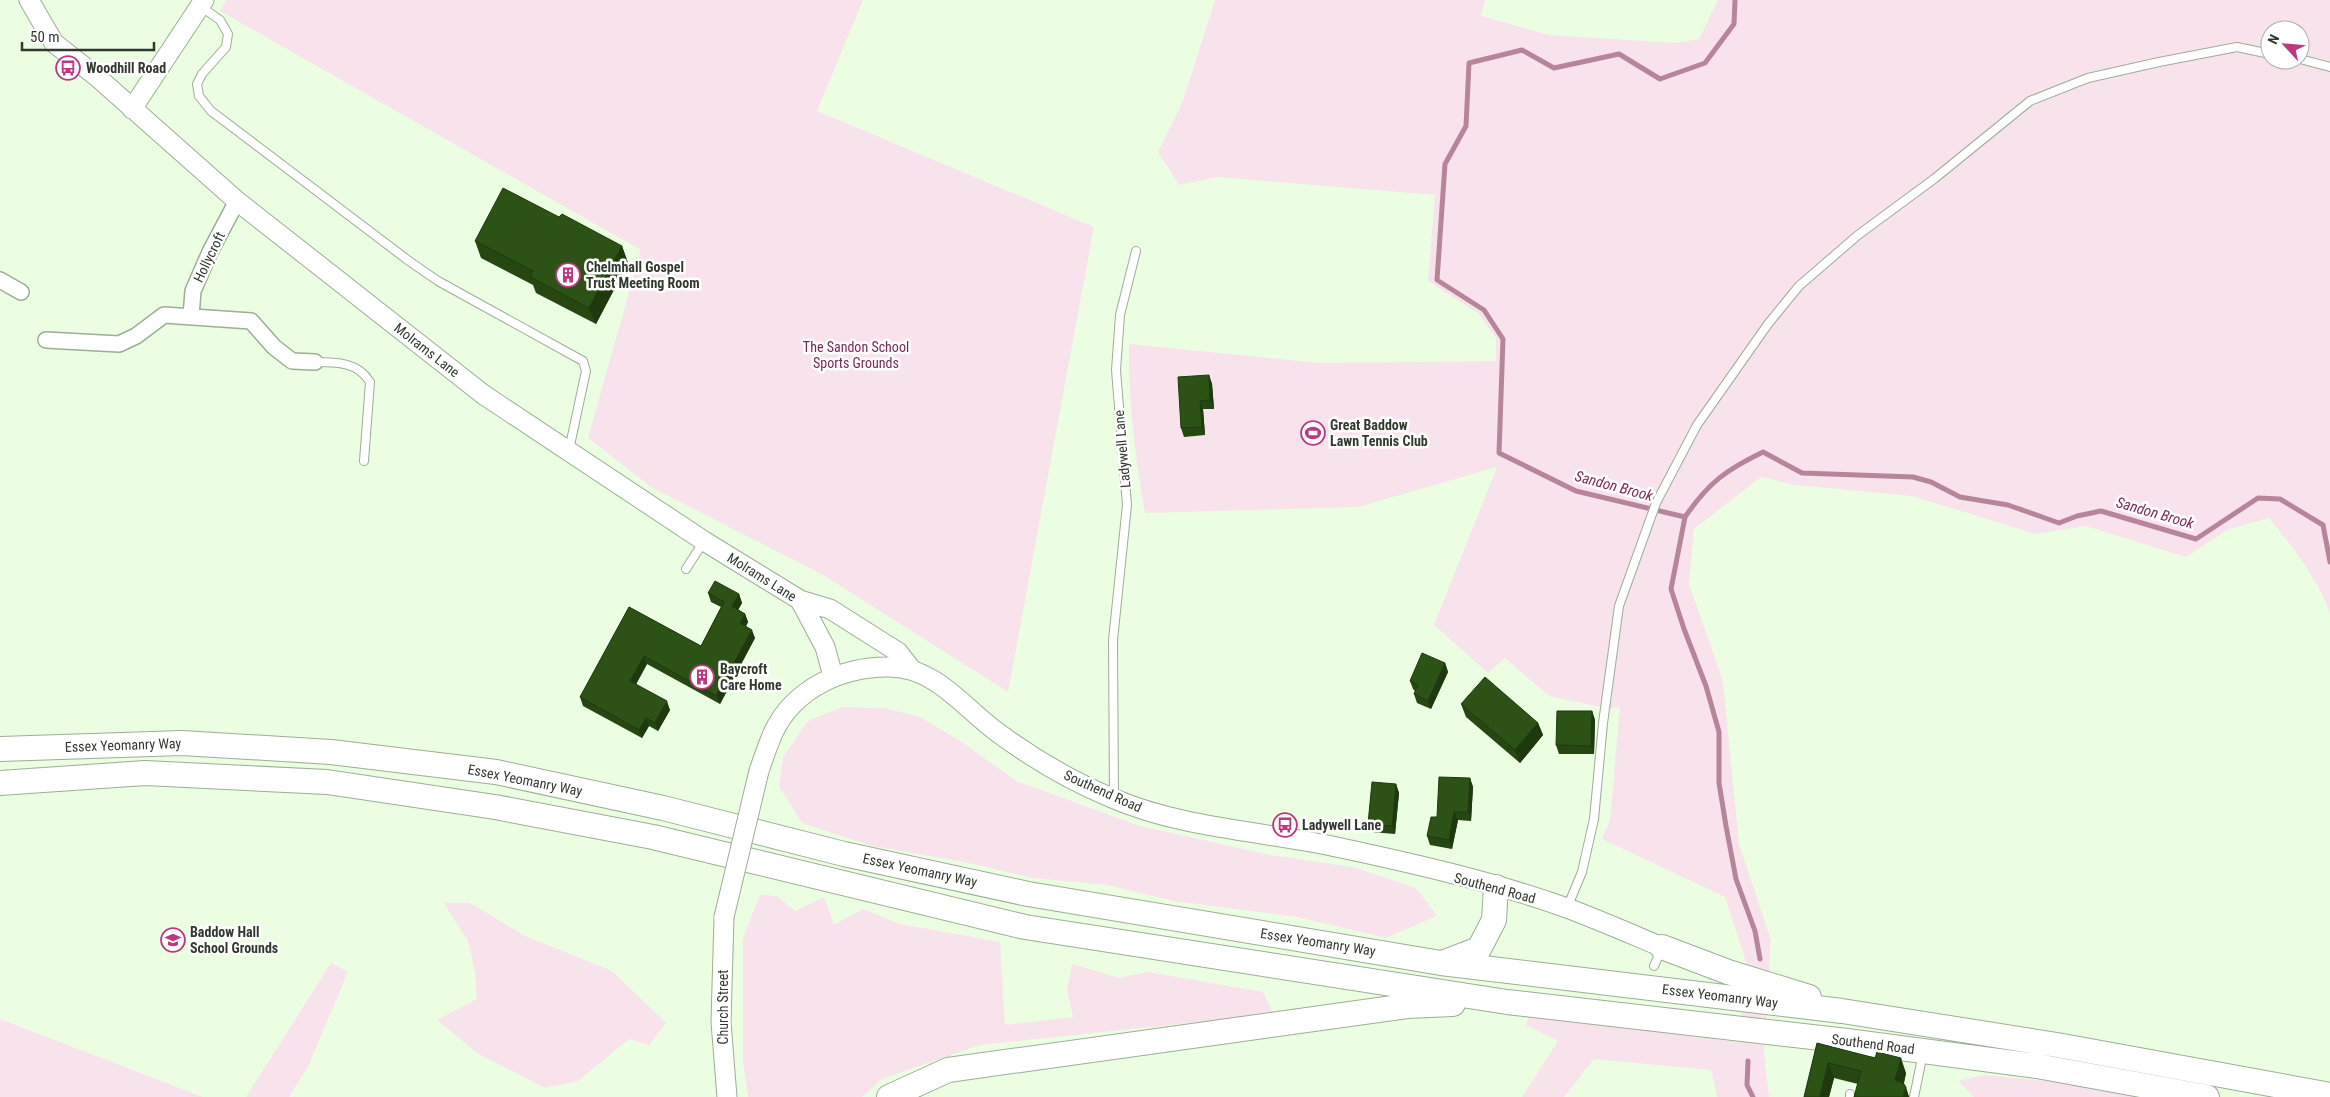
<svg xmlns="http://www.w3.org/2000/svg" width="2330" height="1097" font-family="'Roboto Condensed',sans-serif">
  <rect width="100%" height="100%" fill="#ebfee2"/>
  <path fill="#f8e3ec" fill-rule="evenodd" d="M 227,0 L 863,0 L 817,111 L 1094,227 L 1008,692 L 823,575 L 651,487 L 588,438 L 641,250 L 220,11 Z
    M 1215,0 L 1485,0 L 1481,16 L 1549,35 L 1676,43 L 1699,39 L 1718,0 L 2330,0 L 2330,613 C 2317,578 2293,547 2269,518 L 2229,529 L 2186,557 L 2086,526 L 2036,534 L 1912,496 L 1796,485 L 1761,477 L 1694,529 L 1689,584 L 1723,681 L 1739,844 L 1771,940 L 1764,1052 L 1769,1097 L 1717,1097 L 1711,1070 L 1594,1059 L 1564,1097 L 1522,1097 L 1558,1041 L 1526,1025 L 1529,1015 L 1737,1042 L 1749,971 L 1725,897 L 1602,839 L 1610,820 L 1620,707 L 1610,709 L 1549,696 L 1505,658 L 1488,673 L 1434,625 L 1497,467 L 1358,507 L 1145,513 C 1135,456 1128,402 1129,344 L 1319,363 L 1496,361 L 1496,338 L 1478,313 L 1428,281 L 1435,195 L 1217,177 L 1179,185 L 1158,152 L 1183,101 ZM 2270,30 L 2300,30 L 2300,60 L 2270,60 Z
    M 842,707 L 884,708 L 918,716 L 962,742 L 1016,781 L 1140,826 L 1270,855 L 1353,867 L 1416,888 L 1437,916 L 1386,938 L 1297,917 L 1173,901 L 1107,885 L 1032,878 L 964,862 L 872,846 L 802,823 L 779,786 L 783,757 L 808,721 Z
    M 760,895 L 777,896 L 795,911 L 824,897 L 834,925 L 863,909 L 900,924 L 1000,942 L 1005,1025 L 1073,1017 L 1067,990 L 1072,964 L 1119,978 L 1148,972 L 1263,992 L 1274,1014 L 980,1045 L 882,1079 L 862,1097 L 748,1097 L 743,1062 L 743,938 Z
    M 444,903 L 470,903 L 525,936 L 612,971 L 666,1023 L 649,1045 L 629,1039 L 578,1081 L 545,1088 L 477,1053 L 437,1020 L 477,999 L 475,972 L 468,941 Z
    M 331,963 L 348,972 L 307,1069 L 289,1097 L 246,1097 Z
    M 0,1019 L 203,1097 L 0,1097 Z
    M 1984,1075 L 2091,1085 L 2155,1097 L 1974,1097 L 1958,1081 Z"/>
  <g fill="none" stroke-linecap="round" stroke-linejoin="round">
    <path stroke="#b7859a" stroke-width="5" d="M 1735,0 L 1734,24 L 1705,63 L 1660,79 L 1619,54 L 1554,68 L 1522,50 L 1469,63 L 1466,126 L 1445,164 L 1437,280 L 1484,310 L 1503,339 L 1499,453 L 1576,491 L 1685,517 C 1709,482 1726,470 1763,452 L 1802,473 L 1913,477 L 1931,482 L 1960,497 L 2008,505 L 2059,523 L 2077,516 L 2101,511 L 2196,539 L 2258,498 L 2280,499 L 2323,525 L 2330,562
      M 1685,517 L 1671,589 L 1684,629 L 1706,686 L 1719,732 L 1719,783 L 1726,826 L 1736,879 L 1755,931 L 1760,959
      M 1748,1061 L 1747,1085 L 1753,1097"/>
    <g stroke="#9cae95" stroke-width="10">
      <path id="service" d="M 200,6 L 220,20 L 228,34 L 226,47 L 202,74 L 197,84 L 199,96 L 211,111 L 409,261 L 438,281 L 583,361 L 586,371 L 569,450
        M 2300,59 L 2330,67
        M 315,362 C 336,362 358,362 370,382 L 364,461
        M 686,569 L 704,541
        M 1114,797 L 1113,640 L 1127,505 L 1116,370 L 1120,315 L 1136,251
        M 1567,908 L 1582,872 L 1594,819 L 1603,723 L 1619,606 L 1656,503 L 1697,425 L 1768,324 L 1799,286 L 1858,235 L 1934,179 L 2030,101 L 2088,78 L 2159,62 L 2237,47 L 2270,54
        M 1654,966 L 1661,950
        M 1850,1097 L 1850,1094
        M 1914,1097 L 1923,1053"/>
    </g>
    <g stroke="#9cae95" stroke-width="18">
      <path id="minor" d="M 0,280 L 21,292
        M 191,316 L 193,291 L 210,252 L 237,201
        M 46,340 L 119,344 L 136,336 L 164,315 L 251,321 L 274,347 L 292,361 L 315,362"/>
    </g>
    <g stroke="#9cae95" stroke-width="21">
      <path id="tertiary" d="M 29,0 L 54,43 L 96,76 L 237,201 L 484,395 L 704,541 L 800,600 L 825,647 L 833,676
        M 132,109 L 204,0
        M 800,600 L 830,609 L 898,652 L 912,670
        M 759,771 C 763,759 768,745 773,733 C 794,688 843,666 891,667 C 936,668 964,708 997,732 C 1032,758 1071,781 1112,798 C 1184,829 1264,831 1341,848 C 1416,864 1494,882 1567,908 C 1599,920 1631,934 1662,947
        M 724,917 L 721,1022 L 727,1097"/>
    </g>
    <g stroke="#9cae95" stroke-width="26">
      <path id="primary" d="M 0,749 L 182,743 L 331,752 L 496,772 L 663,808 L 844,854 L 1028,894 L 1441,963 L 1842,1011 L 2057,1045 L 2330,1095
        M 0,783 L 145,773 L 327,782 L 495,807 L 653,837 L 1025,927 L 1507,1002 L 1847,1041 L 2037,1066 L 2207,1097
        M 1662,947 L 1728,972 L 1809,997
        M 1445,962 L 1479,949 L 1494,920 L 1496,887
        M 889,1097 L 948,1070 L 1407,1006 L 1453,1004"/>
    </g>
    <use href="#service" stroke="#fff" stroke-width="8"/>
    <use href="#minor" stroke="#fff" stroke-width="15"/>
    <use href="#tertiary" stroke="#fff" stroke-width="19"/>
    <use href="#primary" stroke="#fff" stroke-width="24"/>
    <g stroke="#9cae95" stroke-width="21" stroke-linecap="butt">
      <path id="tertiary-bridge" d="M 724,917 L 759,771"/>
    </g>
    <use href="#tertiary-bridge" stroke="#fff" stroke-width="19"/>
  </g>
  <path fill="#264712" d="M 559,217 L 622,246 L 628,263 L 596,324 L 536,293 L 533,285 L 481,258 L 475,241 Z
    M 1209,375 L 1212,384 L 1214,409 L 1203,409 L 1205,435 L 1184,437 L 1181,428 Z
    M 708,593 L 739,594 L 742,603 L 738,610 L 745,614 L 748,622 L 746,626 L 755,638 L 720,704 L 647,664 L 636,684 L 670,710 L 658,731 L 649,726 L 642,738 L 583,706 L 580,697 L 629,607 L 701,646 L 721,607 L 711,602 Z
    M 1445,663 L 1448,672 L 1431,709 L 1417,703 L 1414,694 L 1415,691 L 1413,689 L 1410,681 Z
    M 1461,704 L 1538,723 L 1543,735 L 1520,763 L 1466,717 Z
    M 1592,711 L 1595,720 L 1594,754 L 1559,754 L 1556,745 Z
    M 1470,778 L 1473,787 L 1471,821 L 1458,820 L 1452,849 L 1430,845 L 1427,836 Z
    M 1396,784 L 1399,793 L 1395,834 L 1371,832 L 1368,824 Z
    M 1817,1043 L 1906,1073 L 1904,1083 L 1909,1097 L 1854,1097 L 1858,1084 L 1834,1078 L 1829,1097 L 1804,1097 Z"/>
  <path fill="#1f390f" d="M 622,246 L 628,263 L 596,324 L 589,308 Z
    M 1209,375 L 1212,384 L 1214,409 L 1210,400 Z
    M 1200,401 L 1203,409 L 1205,435 L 1202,427 Z
    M 739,594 L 742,603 L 735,615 L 732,606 Z
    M 745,614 L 748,622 L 743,632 L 740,623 Z
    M 752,630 L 755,638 L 720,704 L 716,696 Z
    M 644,656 L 647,664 L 633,690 L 630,681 Z
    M 1445,663 L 1448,672 L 1431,709 L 1428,701 Z
    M 667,701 L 670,710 L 658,731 L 655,723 Z
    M 1592,711 L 1595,720 L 1594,754 L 1591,746 Z
    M 646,718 L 649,726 L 642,738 L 639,730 Z
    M 1538,723 L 1543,735 L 1520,763 L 1515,750 Z
    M 1470,778 L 1473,787 L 1471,821 L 1468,812 Z
    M 1396,784 L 1399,793 L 1395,834 L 1392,826 Z
    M 1454,812 L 1458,820 L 1452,849 L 1449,840 Z
    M 1901,1058 L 1906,1073 L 1901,1095 L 1895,1080 Z
    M 1828,1063 L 1834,1078 L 1829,1097 L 1820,1097 Z
    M 1906,1087 L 1909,1097 L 1903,1097 Z"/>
  <path fill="#2c5215" stroke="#1f390f" d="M 503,188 L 559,217 L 562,214 L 622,246 L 589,308 L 530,277 L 533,271 L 475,241 Z
    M 1209,375 L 1210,400 L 1200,401 L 1202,427 L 1181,428 L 1178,377 Z
    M 715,581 L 739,594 L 732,606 L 745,614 L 740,623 L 752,630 L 716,696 L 644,656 L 630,681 L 667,701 L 655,723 L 646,718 L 639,730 L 580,697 L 629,607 L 701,646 L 724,602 L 708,593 Z
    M 1422,653 L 1445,663 L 1428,701 L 1414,694 L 1418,685 L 1410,681 Z
    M 1485,677 L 1538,723 L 1515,750 L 1461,704 Z
    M 1557,711 L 1592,711 L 1591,746 L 1556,745 Z
    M 1439,777 L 1470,778 L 1468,812 L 1454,812 L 1449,840 L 1427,836 L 1431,817 L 1437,817 Z
    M 1372,782 L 1396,784 L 1392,826 L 1368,824 Z
    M 1817,1043 L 1875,1058 L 1877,1052 L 1901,1058 L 1895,1080 L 1903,1083 L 1906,1087 L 1903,1097 L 1854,1097 L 1861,1071 L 1828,1063 L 1820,1097 L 1804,1097 Z"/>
  <defs>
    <g id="bus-ring" transform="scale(1.25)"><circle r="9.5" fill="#fff" stroke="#bb3981" stroke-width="1.5"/><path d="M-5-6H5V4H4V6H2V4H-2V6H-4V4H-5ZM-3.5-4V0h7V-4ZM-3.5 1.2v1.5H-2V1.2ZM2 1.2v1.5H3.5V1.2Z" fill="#bb3981"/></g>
    <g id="building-ring" transform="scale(1.25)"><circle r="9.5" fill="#fff" stroke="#bb3981" stroke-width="1.5"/><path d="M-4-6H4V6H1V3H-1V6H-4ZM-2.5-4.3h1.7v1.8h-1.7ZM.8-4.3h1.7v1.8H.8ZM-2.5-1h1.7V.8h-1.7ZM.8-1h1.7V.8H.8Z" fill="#bb3981"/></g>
    <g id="stadium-ring" transform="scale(1.25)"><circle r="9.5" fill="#fff" stroke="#bb3981" stroke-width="1.5"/><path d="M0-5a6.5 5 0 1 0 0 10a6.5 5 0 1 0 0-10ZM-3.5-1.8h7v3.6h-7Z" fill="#bb3981"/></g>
    <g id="school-ring" transform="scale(1.25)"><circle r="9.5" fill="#fff" stroke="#bb3981" stroke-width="1.5"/><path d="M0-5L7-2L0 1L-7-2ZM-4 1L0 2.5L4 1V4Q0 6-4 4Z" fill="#bb3981"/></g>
  </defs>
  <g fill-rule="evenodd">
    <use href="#bus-ring" x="68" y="68"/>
    <use href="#building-ring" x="568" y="275"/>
    <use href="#stadium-ring" x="1313" y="433"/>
    <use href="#building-ring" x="702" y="677"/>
    <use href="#bus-ring" x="1285" y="825"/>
    <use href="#school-ring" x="173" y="940"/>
  </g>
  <g text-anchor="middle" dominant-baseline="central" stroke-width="5" stroke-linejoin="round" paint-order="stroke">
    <g font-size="14" font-weight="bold" fill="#31392e" stroke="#fff" text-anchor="start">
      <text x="86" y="68">Woodhill Road</text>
      <text x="586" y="267">Chelmhall Gospel<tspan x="586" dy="16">Trust Meeting Room</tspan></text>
      <text x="1330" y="425">Great Baddow<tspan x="1330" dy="16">Lawn Tennis Club</tspan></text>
      <text x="720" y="669">Baycroft<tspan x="720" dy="16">Care Home</tspan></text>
      <text x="1302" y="825">Ladywell Lane</text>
      <text x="190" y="932">Baddow Hall<tspan x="190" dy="16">School Grounds</tspan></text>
    </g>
    <g font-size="14" fill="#31392e" stroke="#fff">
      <text transform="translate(209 257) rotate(-64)">Hollycroft</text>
      <text transform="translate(427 350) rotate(38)">Molrams Lane</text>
      <text transform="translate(1122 449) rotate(-95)">Ladywell Lane</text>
      <text transform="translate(762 577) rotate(32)">Molrams Lane</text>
      <text transform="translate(123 745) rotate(-2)">Essex Yeomanry Way</text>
      <text transform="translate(525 780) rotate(11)">Essex Yeomanry Way</text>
      <text transform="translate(1103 791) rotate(24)">Southend Road</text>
      <text transform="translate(920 870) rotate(12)">Essex Yeomanry Way</text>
      <text transform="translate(1495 888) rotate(15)">Southend Road</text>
      <text transform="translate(1318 942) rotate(9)">Essex Yeomanry Way</text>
      <text transform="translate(1720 996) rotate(7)">Essex Yeomanry Way</text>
      <text transform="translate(723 1007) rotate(-90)">Church Street</text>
      <text transform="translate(1873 1044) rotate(7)">Southend Road</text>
    </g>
    <g font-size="14" fill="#7b2554" stroke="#fff">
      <text x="856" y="347">The Sandon School<tspan x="856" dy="16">Sports Grounds</tspan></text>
    </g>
    <g font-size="15" font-style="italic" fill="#7f2858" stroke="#fff">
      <text transform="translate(1614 486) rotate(15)">Sandon Brook</text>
      <text transform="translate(2155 513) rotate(16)">Sandon Brook</text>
    </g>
  </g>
  <g transform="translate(2285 45) rotate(296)"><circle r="24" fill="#ffffff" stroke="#adb0ab"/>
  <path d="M0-4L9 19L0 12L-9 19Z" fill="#bb3981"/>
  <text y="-8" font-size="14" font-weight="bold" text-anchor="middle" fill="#31392e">N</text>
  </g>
  <path d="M22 42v8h132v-8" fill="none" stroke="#31392e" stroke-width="2.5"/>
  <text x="30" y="42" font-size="15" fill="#31392e" stroke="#ffffff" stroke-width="4" paint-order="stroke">50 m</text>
</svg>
